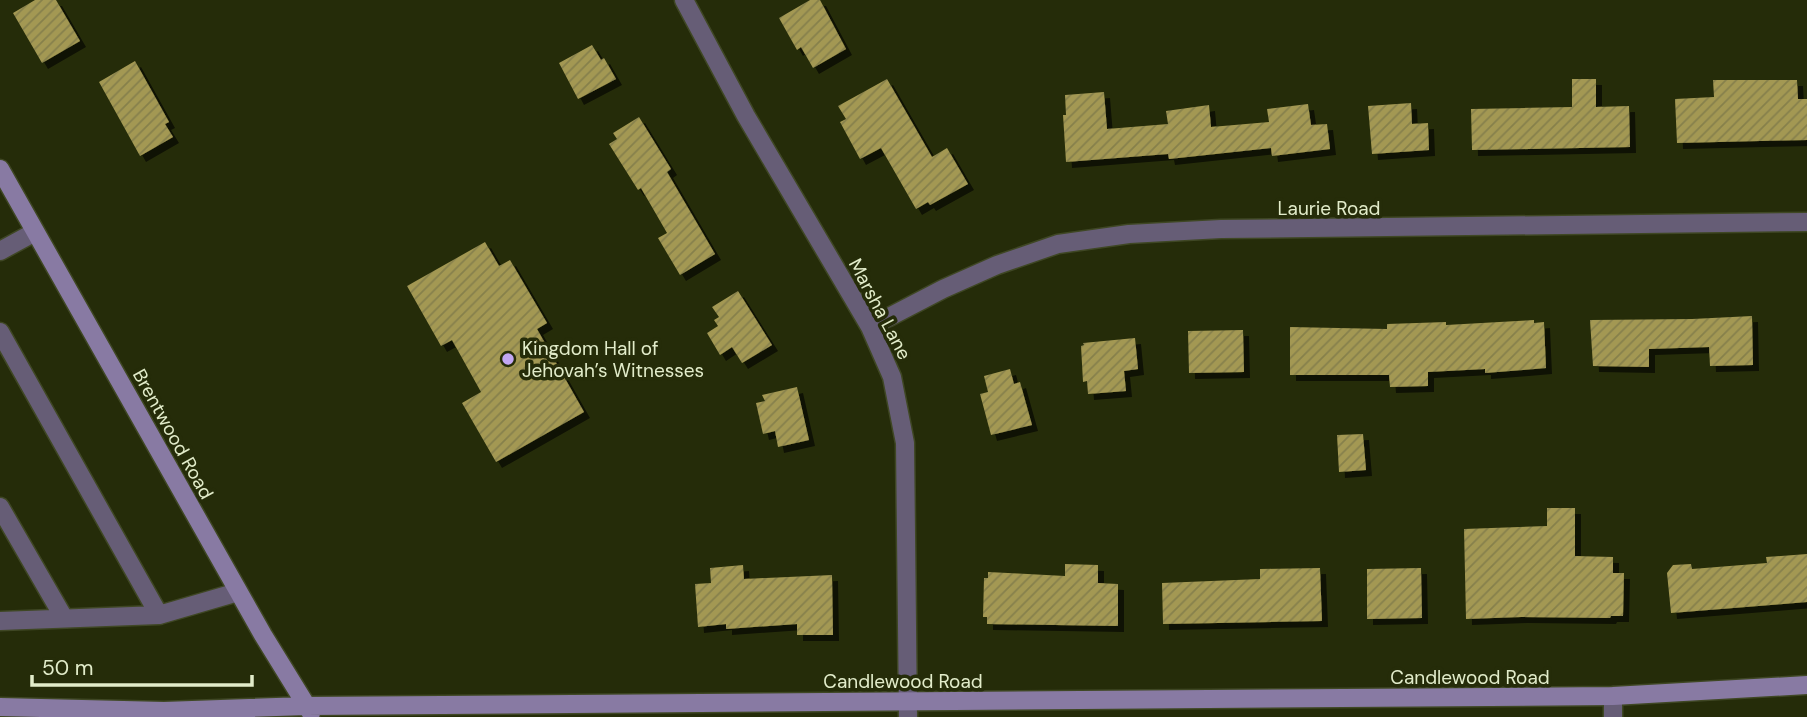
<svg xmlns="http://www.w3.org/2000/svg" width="1807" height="717" font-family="'DM Sans',sans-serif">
  <defs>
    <pattern id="building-hatch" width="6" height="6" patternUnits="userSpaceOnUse" patternTransform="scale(1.75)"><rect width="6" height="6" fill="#a39853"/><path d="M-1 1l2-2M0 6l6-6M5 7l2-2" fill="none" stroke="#86804c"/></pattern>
    <filter id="shadow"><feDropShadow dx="6" dy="6" stdDeviation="0" flood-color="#0009"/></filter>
  </defs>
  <rect width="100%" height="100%" fill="#252c09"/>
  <path fill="url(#building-hatch)" filter="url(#shadow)" d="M 35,0 L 56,0 L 80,41 L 42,63 L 13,13 Z
    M 810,0 L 820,0 L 846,49 L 813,68 L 801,47 L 797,50 L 779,18 Z
    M 592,45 L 601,60 L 604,58 L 616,79 L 578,99 L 559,63 Z
    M 135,61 L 169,122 L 165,124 L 173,137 L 140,156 L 99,82 Z
    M 887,79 L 932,157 L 947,148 L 968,184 L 930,205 L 928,202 L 916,209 L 881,148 L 860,159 L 840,122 L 846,119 L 838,106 Z
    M 1572,79 L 1596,79 L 1596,107 L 1629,106 L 1630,147 L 1472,150 L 1471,109 L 1572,107 Z
    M 1713,80 L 1797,80 L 1798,99 L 1807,99 L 1807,140 L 1677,143 L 1675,99 L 1714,97 Z
    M 1104,92 L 1107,129 L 1168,124 L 1166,111 L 1209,105 L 1211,127 L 1269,122 L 1267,109 L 1308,104 L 1311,125 L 1327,124 L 1330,149 L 1272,156 L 1271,148 L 1169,159 L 1168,154 L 1066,162 L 1063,115 L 1066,115 L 1065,95 Z
    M 1411,103 L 1412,124 L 1428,123 L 1429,150 L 1372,154 L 1368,106 Z
    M 639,117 L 671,169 L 667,172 L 715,254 L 680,275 L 658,238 L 667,233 L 641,188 L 638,190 L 609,144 L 617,139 L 613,133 Z
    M 485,242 L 499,266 L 510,260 L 547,323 L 537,329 L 584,412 L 496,462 L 462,403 L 481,392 L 452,340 L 441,346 L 407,286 Z
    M 738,291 L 772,345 L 742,363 L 732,347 L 720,355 L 707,333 L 718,326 L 714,320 L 719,317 L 712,307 Z
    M 1752,316 L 1753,365 L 1710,366 L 1709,347 L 1649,349 L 1649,367 L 1593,366 L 1590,320 L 1692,319 Z
    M 1534,320 L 1534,323 L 1544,322 L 1546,368 L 1485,373 L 1485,369 L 1428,372 L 1428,386 L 1390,387 L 1389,375 L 1290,375 L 1290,327 L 1387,329 L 1387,324 L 1446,322 L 1446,325 Z
    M 1243,330 L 1244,372 L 1189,373 L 1188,331 Z
    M 1135,338 L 1138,369 L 1124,371 L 1126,391 L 1088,394 L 1087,381 L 1083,382 L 1081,346 L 1084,345 L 1083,343 Z
    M 1010,369 L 1014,384 L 1020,382 L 1032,425 L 991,435 L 980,394 L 988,392 L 984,376 Z
    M 797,387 L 809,440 L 778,447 L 775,431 L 763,434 L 756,403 L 765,401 L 762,395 Z
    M 1363,434 L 1366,470 L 1339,472 L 1337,435 Z
    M 1547,508 L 1575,508 L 1575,556 L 1613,557 L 1613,573 L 1624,573 L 1623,616 L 1611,616 L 1610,618 L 1521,617 L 1466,619 L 1464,529 L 1547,526 Z
    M 1807,554 L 1807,602 L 1671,613 L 1667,573 L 1673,565 L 1691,564 L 1692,569 L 1767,563 L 1766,557 Z
    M 1065,564 L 1098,565 L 1098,583 L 1118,584 L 1118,626 L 987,624 L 987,617 L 983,617 L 984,578 L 988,578 L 988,572 L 1065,576 Z
    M 743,565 L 744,579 L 832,575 L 833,635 L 797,635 L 797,624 L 726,629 L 726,624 L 698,627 L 695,584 L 711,583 L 710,568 Z
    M 1320,568 L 1322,621 L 1163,624 L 1162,583 L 1260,579 L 1260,569 Z
    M 1421,568 L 1422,618 L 1367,619 L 1367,569 Z"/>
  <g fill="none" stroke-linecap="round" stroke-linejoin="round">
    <g stroke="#3f4724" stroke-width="21">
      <path id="lane" d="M 0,251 L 35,232
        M 0,332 L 159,615 L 238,592
        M 0,507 L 64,618
        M 0,621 L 159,615"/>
    </g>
    <g stroke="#3f4724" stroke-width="21">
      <path id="street" d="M 684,0 L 746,116 L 870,327 L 892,377 L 905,443 L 908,717
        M 870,327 L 943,289 L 997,265 L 1058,244 L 1129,234 L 1221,229 L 1807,222
        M 1613,717 L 1613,696"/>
    </g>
    <g stroke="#3f4724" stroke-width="21">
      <path id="secondary" d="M 0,169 L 263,635 L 311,713
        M 0,707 L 164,711 L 306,706 L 1613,696 L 1807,685"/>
    </g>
    <use href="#lane" stroke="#665d76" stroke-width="18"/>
    <use href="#street" stroke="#665d76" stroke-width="18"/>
    <use href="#secondary" stroke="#887aa3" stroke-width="18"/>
  </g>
  <circle fill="#c2a7f2" stroke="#252c09" stroke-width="2.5" cx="508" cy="359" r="7"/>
  <g text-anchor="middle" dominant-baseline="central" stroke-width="7" stroke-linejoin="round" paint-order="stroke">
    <g font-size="19" fill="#e2ecca" stroke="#252c09">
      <text x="1329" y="208">Laurie Road</text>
      <text transform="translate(880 309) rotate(62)">Marsha Lane</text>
      <text transform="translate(173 434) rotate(61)">Brentwood Road</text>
      <text x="1470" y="677">Candlewood Road</text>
      <text x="903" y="681">Candlewood Road</text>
    </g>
    <g font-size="19" fill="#e2ecca" stroke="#252c09" text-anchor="start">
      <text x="522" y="348">Kingdom Hall of<tspan x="522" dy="22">Jehovah’s Witnesses</tspan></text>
    </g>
  </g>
  <path d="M32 675v10h220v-10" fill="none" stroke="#e2ecca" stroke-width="3.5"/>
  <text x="42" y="675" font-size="21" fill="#e2ecca" stroke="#252c09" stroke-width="5" paint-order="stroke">50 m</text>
</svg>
